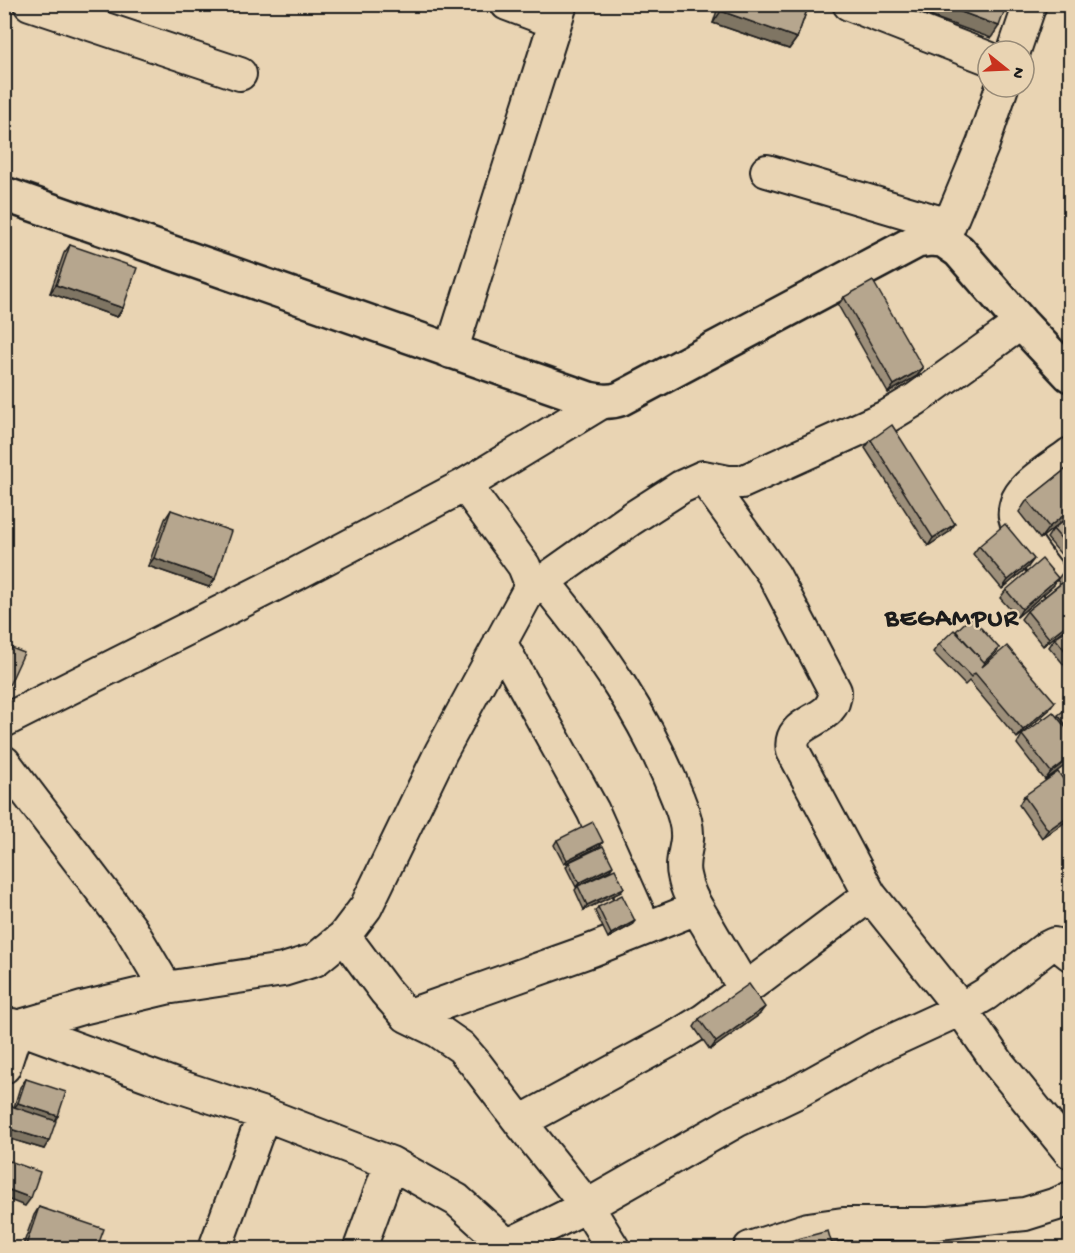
<svg xmlns="http://www.w3.org/2000/svg" width="1075" height="1253" font-family="'Gochi Hand',sans-serif">
  <rect width="100%" height="100%" fill="#e9d4b3"/>
  <filter id="ink" filterUnits="userSpaceOnUse"><feTurbulence type="fractalNoise" baseFrequency=".0167" numOctaves="2"/><feDisplacementMap in="SourceGraphic" scale="12" xChannelSelector="R" yChannelSelector="G"/><feConvolveMatrix kernelMatrix="1 2 1 2 8 2 1 2 1" color-interpolation-filters="sRGB"/></filter>
  <g filter="url(#ink)">
    <g fill="none" stroke-linecap="round" stroke-linejoin="round">
      <g stroke="#1c1c1c" stroke-width="36">
        <path id="street" d="M 30,4 L 240,74
          M 507,4 L 555,22
          M 849,4 L 988,58
          M 1014,51 L 1030,4
          M 767,171 L 949,225
          M 943,240 L 983,144 L 1002,87
          M 451,352 L 561,4
          M 1070,454 C 1056,465 1026,482 1018,499 C 1016,504 1014,512 1015,517 C 1020,542 1055,580 1070,601
          M 703,477 L 774,575 L 835,691 C 836,725 786,717 793,751 L 870,895 L 961,1009 L 998,1063 L 1070,1152
          M 544,582 C 600,651 646,716 678,799 C 683,811 688,826 687,839 C 686,852 681,862 684,875 C 687,894 698,909 707,925 C 719,946 732,967 744,988
          M 528,592 L 631,519 L 681,487 L 703,477 L 728,482 L 742,482 L 888,416 L 916,399 L 1021,323
          M 500,642 L 593,811 L 645,928
          M 4,721 L 294,575 L 465,485 L 602,402
          M 4,762 L 131,929 L 166,988
          M 344,936 L 385,991 L 407,1016 L 438,1031 L 461,1047 L 475,1063 L 520,1122 L 587,1206 L 613,1248
          M 407,1016 L 592,950 L 697,908
          M 12,1025 L 175,1085 L 264,1114 L 391,1163 L 457,1200 L 510,1248
          M 4,1067 L 17,1027 L 82,1008 L 166,988 L 283,970 L 315,960 L 344,936 L 366,907 L 441,752 L 528,592 L 530,581 L 524,566 L 465,485
          M 520,1122 L 671,1040 L 704,1020 L 870,895
          M 215,1248 L 264,1114
          M 360,1248 L 391,1163
          M 502,1248 L 587,1206 L 736,1121 L 797,1092 L 876,1048 L 961,1009 L 986,994 L 1046,948 L 1054,944 L 1060,946 L 1070,954
          M 750,1248 L 808,1229 L 843,1224 L 929,1224 L 1025,1214 L 1057,1204 L 1070,1198"/>
      </g>
      <g stroke="#1c1c1c" stroke-width="38">
        <path id="secondary" d="M 4,194 L 589,399 C 600,401 609,403 620,399 L 917,241 L 931,239 L 943,240 L 959,251 L 1021,323 L 1070,375"/>
      </g>
      <use href="#street" stroke="#e9d4b3" stroke-width="32"/>
      <use href="#secondary" stroke="#e9d4b3" stroke-width="33"/>
    </g>
    <path fill="#9d8f7a" stroke="#1c1c1c" stroke-width="1.5" d="M 719,4 L 809,4 L 797,38 L 789,49 L 713,23 Z
      M 70,245 L 123,308 L 117,317 L 50,293 L 64,253 Z
      M 844,297 L 923,368 L 917,376 L 888,393 L 838,305 Z
      M 871,440 L 949,532 L 928,546 L 865,448 Z
      M 1071,465 L 1071,514 L 1040,539 L 1019,512 L 1027,500 Z
      M 171,510 L 215,579 L 209,587 L 148,566 L 165,519 Z
      M 1071,515 L 1071,564 L 1070,565 L 1047,538 L 1053,529 Z
      M 979,546 L 1028,567 L 1002,589 L 973,554 Z
      M 1071,566 L 1071,624 L 1043,646 L 1021,619 L 1027,611 L 1060,584 L 1057,580 L 1063,572 Z
      M 1053,586 L 1017,617 L 1000,598 L 1006,590 Z
      M 1071,626 L 1071,673 L 1049,647 L 1055,638 Z
      M 956,632 L 999,648 L 997,652 L 985,663 L 1049,710 L 1017,738 L 969,681 L 965,685 L 933,652 L 939,644 Z
      M 1071,705 L 1071,761 L 1045,780 L 1017,744 L 1022,735 L 1057,717 Z
      M 1071,790 L 1071,818 L 1042,838 L 1019,805 L 1024,796 Z
      M 557,840 L 600,846 L 564,864 L 554,845 Z
      M 569,862 L 610,870 L 576,887 L 566,867 Z
      M 578,886 L 624,888 L 621,892 L 584,910 L 575,890 Z
      M 598,907 L 632,925 L 608,938 L 595,911 Z
      M 759,1015 L 710,1050 L 694,1027 L 699,1019 Z
      M 26,1079 L 55,1121 L 44,1149 L 4,1137 L 5,1114 L 11,1106 L 14,1107 L 20,1087 Z
      M 39,1207 L 97,1248 L 22,1248 L 34,1215 Z
      M 790,1241 L 833,1248 L 785,1248 Z"/>
    <path fill="#7f7463" stroke="#1c1c1c" stroke-width="1.5" d="M 907,4 L 940,4 L 999,26 L 991,38 L 905,7 Z
      M 721,11 L 797,38 L 789,49 L 713,23 Z
      M 56,285 L 123,308 L 117,317 L 50,293 Z
      M 923,368 L 917,376 L 888,393 L 894,385 Z
      M 1071,509 L 1071,514 L 1040,539 L 1049,527 Z
      M 955,524 L 949,532 L 928,546 L 933,538 Z
      M 154,558 L 215,579 L 209,587 L 148,566 Z
      M 1034,559 L 1028,567 L 1002,589 L 1008,580 Z
      M 1058,578 L 1053,586 L 1017,617 L 1022,609 Z
      M 1071,621 L 1071,624 L 1043,646 L 1049,638 Z
      M 1055,702 L 1049,710 L 1017,738 L 1023,730 Z
      M 1071,757 L 1071,761 L 1045,780 L 1051,772 Z
      M 1071,814 L 1071,818 L 1042,838 L 1048,830 Z
      M 603,842 L 600,846 L 564,864 L 567,860 Z
      M 613,866 L 610,870 L 576,887 L 579,883 Z
      M 624,888 L 621,892 L 584,910 L 587,905 Z
      M 635,921 L 632,925 L 608,938 L 611,934 Z
      M 765,1007 L 759,1015 L 710,1050 L 716,1042 Z
      M 18,1103 L 58,1116 L 53,1124 L 12,1111 Z
      M 4,1127 L 49,1141 L 44,1149 L 4,1137 Z
      M 4,1188 L 31,1198 L 25,1206 L 4,1198 Z"/>
    <path fill="#b6a68e" stroke="#1c1c1c" stroke-width="1.5" d="M 724,4 L 809,4 L 797,38 L 721,11 Z
      M 940,4 L 1007,4 L 999,26 Z
      M 70,245 L 137,268 L 123,308 L 56,285 Z
      M 873,281 L 923,368 L 894,385 L 844,297 Z
      M 892,425 L 955,524 L 933,538 L 871,440 Z
      M 1071,465 L 1071,509 L 1049,527 L 1027,500 Z
      M 171,510 L 231,531 L 215,579 L 154,558 Z
      M 1071,515 L 1071,550 L 1053,529 Z
      M 1005,524 L 1034,559 L 1008,580 L 979,546 Z
      M 1042,559 L 1058,578 L 1022,609 L 1006,590 Z
      M 1071,566 L 1071,582 L 1063,572 Z
      M 1062,583 L 1071,594 L 1071,621 L 1049,638 L 1027,611 Z
      M 971,617 L 999,648 L 984,662 L 956,631 Z
      M 1071,626 L 1071,658 L 1055,638 Z
      M 954,630 L 985,663 L 982,667 L 1007,646 L 1055,702 L 1023,730 L 975,673 L 971,677 L 939,644 Z
      M 4,645 L 24,653 L 6,692 L 4,691 Z
      M 1071,705 L 1071,731 L 1058,715 Z
      M 1053,712 L 1071,734 L 1071,757 L 1051,772 L 1022,735 Z
      M 1058,772 L 1071,790 L 1071,814 L 1048,830 L 1024,796 Z
      M 593,822 L 603,842 L 567,860 L 557,840 Z
      M 603,846 L 613,866 L 579,883 L 569,862 Z
      M 615,869 L 624,888 L 587,905 L 578,886 Z
      M 622,895 L 635,921 L 611,934 L 598,907 Z
      M 749,984 L 765,1007 L 716,1042 L 699,1019 Z
      M 26,1079 L 66,1092 L 58,1116 L 18,1103 Z
      M 11,1106 L 56,1121 L 49,1141 L 4,1127 Z
      M 4,1159 L 40,1172 L 31,1198 L 4,1188 Z
      M 39,1207 L 104,1229 L 97,1248 L 25,1248 Z
      M 828,1231 L 833,1248 L 792,1248 L 790,1241 Z"/>
  </g>
  <g text-anchor="middle" dominant-baseline="central" stroke-width="4.5" stroke-linejoin="round" paint-order="stroke">
    <g font-size="26" font-weight="bold" letter-spacing="1.5" fill="#1c1c1c" stroke="#e9d4b3">
      <text x="952" y="620">BEGAMPUR</text>
    </g>
  </g>
  <rect width="1075" height="1253" fill="none" stroke="#e9d4b3" stroke-width="24"/>
  <rect x="12" y="12" width="1051" height="1229" fill="none" stroke="#1c1c1c" stroke-width="2" filter="url(#ink)"/>
  <g transform="translate(1006 69) rotate(108)"><circle r="28" fill="#e9d4b3" stroke="#978a77" stroke-width="1.5"/>
  <path d="M0-4.5L10 22L0 15L-10 22Z" fill="#c8321e"/>
  <text y="-9" font-size="16" font-weight="bold" text-anchor="middle" fill="#1c1c1c">N</text>
  </g>
</svg>
